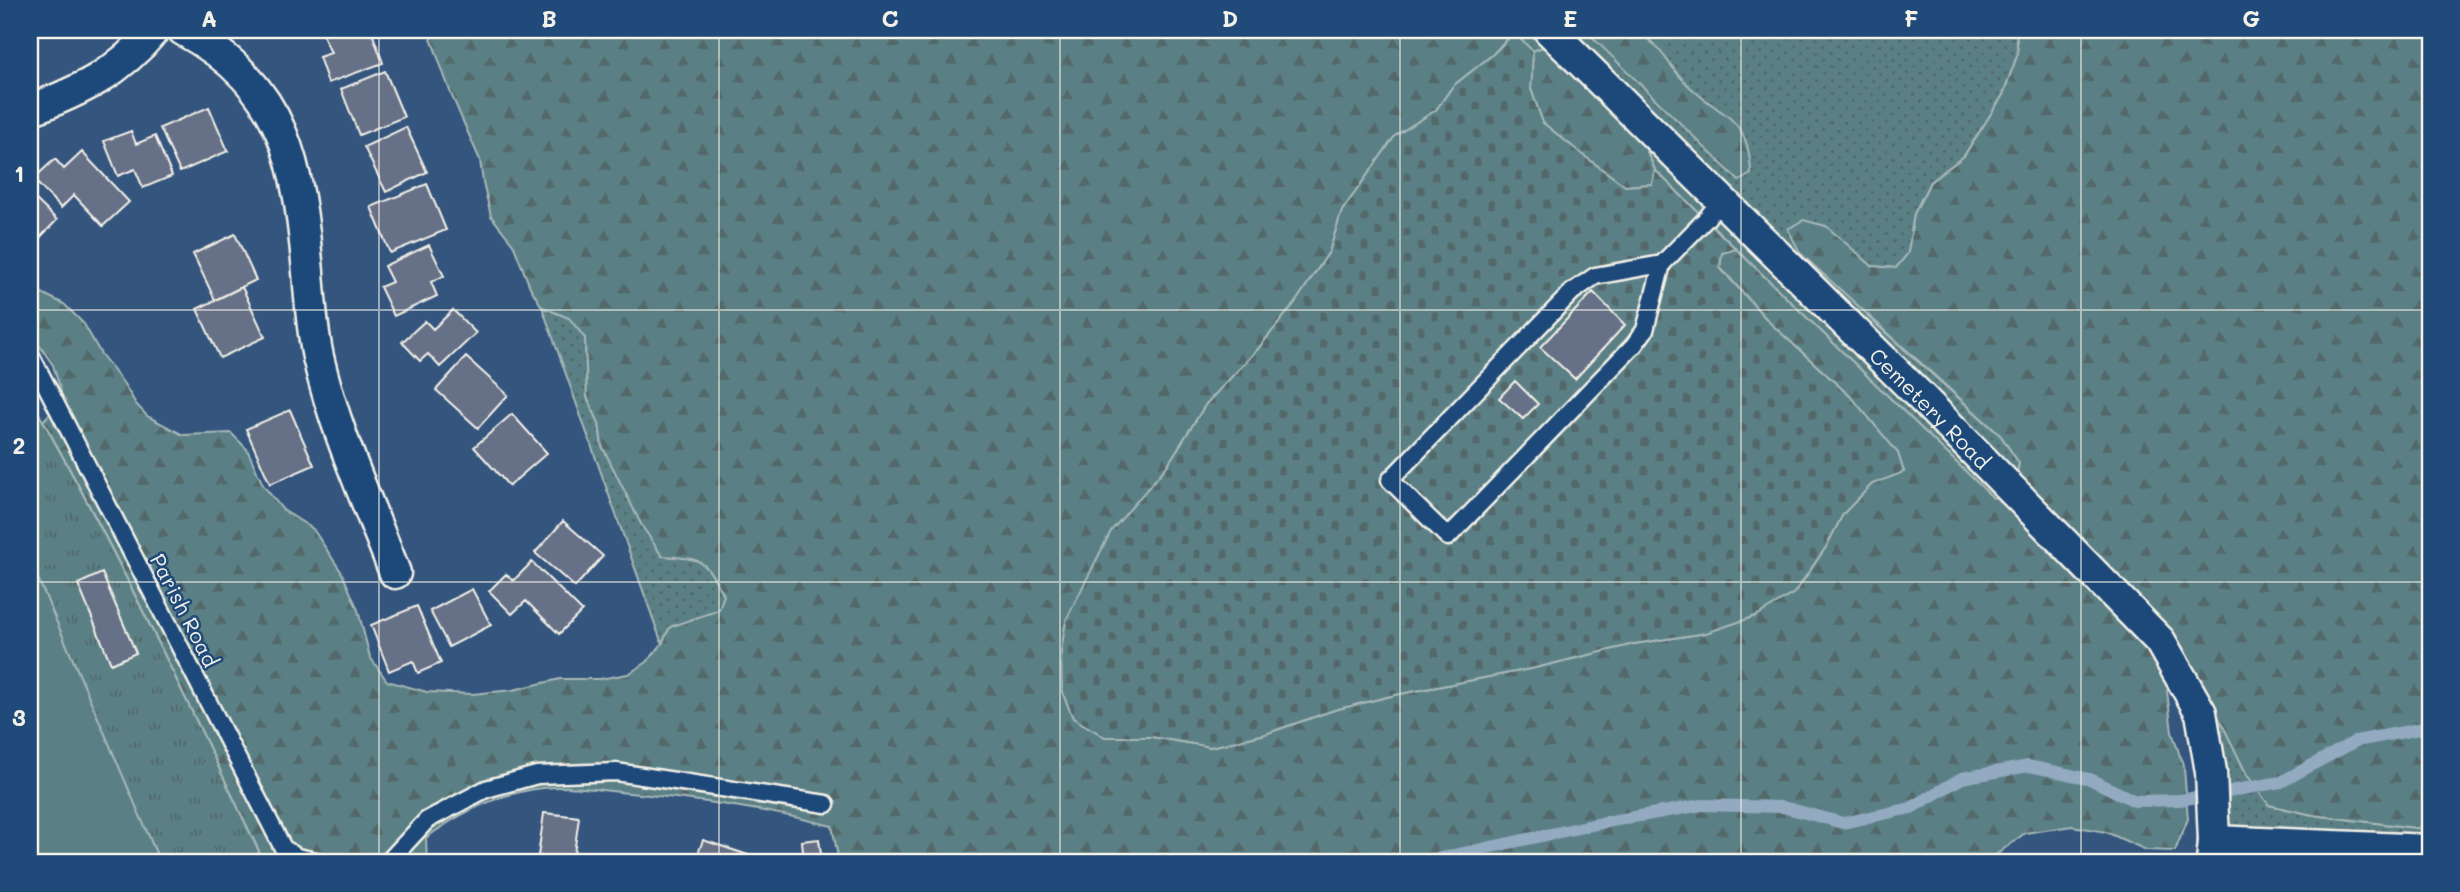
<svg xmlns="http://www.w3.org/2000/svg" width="2460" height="892" font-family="Mali,sans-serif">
  <defs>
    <pattern id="grass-dots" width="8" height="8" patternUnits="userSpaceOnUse" patternTransform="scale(1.75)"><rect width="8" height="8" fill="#5a8086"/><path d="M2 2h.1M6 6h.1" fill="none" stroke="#526769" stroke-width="1.8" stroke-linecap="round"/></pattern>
    <pattern id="forest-firs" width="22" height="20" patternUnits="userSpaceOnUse" patternTransform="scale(1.75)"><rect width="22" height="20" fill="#5a8086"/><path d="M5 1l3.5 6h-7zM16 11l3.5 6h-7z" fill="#526769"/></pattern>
    <pattern id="cemetery-stones" width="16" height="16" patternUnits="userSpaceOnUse" patternTransform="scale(1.75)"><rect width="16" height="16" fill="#5a8086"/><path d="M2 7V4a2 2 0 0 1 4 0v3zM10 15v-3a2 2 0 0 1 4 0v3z" fill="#526769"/></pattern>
    <pattern id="park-tufts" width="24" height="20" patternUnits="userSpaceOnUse" patternTransform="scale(1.75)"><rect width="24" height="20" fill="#5a8086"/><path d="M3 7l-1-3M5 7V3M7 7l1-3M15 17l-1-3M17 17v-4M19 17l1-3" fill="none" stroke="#526769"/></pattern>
  </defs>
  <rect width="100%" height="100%" fill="#34557e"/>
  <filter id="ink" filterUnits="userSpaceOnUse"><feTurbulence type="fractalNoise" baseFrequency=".0143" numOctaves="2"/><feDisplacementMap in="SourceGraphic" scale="14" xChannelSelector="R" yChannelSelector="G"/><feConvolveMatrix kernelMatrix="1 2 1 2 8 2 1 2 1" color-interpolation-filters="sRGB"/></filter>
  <g filter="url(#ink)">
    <path fill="url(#grass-dots)" stroke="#a7b8b7" stroke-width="2" d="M 1515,30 L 2016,30 L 2018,53 L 2003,95 L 1964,156 L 1930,182 L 1914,214 L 1908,253 L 1896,268 L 1872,266 L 1850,249 L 1868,317 L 2001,436 L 2019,463 L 2014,492 L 1993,498 L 1655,170 L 1637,129 L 1548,45 L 1533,51 L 1514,33 Z
      M 542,307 L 569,318 L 585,338 L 587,397 L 599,423 L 602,446 L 662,556 C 704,559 703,558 724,595 L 719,610 L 670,627 L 662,644 Z
      M 2198,682 L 2269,805 L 2313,815 L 2415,828 L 2430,827 L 2430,850 L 2214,841 Z"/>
    <path fill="url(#forest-firs)" stroke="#a7b8b7" stroke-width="2" d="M 428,30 L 1515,30 L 1492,55 L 1453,86 L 1436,110 L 1395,136 L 1342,211 L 1329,252 L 1295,303 L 1258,349 L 1206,404 L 1167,466 L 1105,737 L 1152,737 L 1211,747 L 1265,734 L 1334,710 L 1395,695 L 1535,668 L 1634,644 L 1706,633 L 1795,593 L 1826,547 L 1843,514 L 1872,484 L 1904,471 L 1854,400 L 1770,323 L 1720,267 L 1722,253 L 1736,249 L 1993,498 L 2014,492 L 2019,463 L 2001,436 L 1800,253 L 1788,229 L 1803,220 L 1826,226 L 1872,266 L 1896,268 L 1908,253 L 1914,214 L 1930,182 L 1964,156 L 2003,95 L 2018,53 L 2016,30 L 2430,30 L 2430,827 L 2416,828 L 2313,815 L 2269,805 L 2247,775 L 2222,724 L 2198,682 L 2179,673 L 2167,691 L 2172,732 L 2184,768 L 2188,819 L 2175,851 L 2146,850 L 2106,832 L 2072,826 L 2025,833 L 1996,855 L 1992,862 L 839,862 L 832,826 L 815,822 C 754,807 692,799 629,793 C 602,790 571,785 543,788 C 500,793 461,812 426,838 L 427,862 L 249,862 L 259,851 C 189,707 122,560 43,421 L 57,406 L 61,392 L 53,365 L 30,332 L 30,291 L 36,290 L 64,304 L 84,324 L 101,354 L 124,384 L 136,404 L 147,416 L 183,435 L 231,433 L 247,449 L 263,485 L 283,510 L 313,529 L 342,573 L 358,610 L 370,657 L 387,681 L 427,692 L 472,694 L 513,690 L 560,679 L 600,679 L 628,674 L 647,662 L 662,644 L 670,627 L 719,610 L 724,595 C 703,558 704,559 662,556 L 642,526 L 602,446 L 599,423 L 587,397 L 585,338 L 569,318 L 542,307 L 530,287 L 513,244 L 491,216 L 483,182 L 480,160 L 451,94 Z
      M 1593,30 C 1606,30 1625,26 1636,32 C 1660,43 1668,65 1685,82 C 1720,119 1749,112 1751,174 L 1739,181 L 1592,37 Z
      M 1548,45 L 1637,129 L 1655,170 L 1652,184 L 1625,186 L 1583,155 L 1543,123 L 1531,89 L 1533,51 Z"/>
    <path fill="url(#cemetery-stones)" stroke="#a7b8b7" stroke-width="2" d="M 1514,33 L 1533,51 L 1531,89 L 1543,123 L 1583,155 L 1625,186 L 1652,184 L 1655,170 L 1736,249 L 1722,253 L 1720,268 L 1770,323 L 1854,400 L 1898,453 L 1904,472 L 1872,484 L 1843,514 L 1826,547 L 1794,593 L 1756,616 L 1706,633 L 1634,644 L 1535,668 L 1395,695 L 1334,710 L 1265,734 L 1211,747 L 1152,737 L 1105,737 L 1073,718 L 1062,692 L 1061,652 L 1066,620 L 1111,531 L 1167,466 L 1206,404 L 1258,349 L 1295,303 L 1329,252 L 1342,211 L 1395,136 L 1436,110 L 1453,86 L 1492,55 Z"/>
    <path fill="url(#park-tufts)" stroke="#a7b8b7" stroke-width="2" d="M 30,398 C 114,545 186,699 259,852 L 249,862 L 30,862 Z"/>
    <path fill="#5a8086" stroke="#a7b8b7" stroke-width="2" d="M 30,560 L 160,862 L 30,862 Z"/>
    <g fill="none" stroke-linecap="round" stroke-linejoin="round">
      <path stroke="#93aac0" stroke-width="12" d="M 1422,862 L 1606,822 L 1702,805 L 1783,807 L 1843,823 L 1911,808 L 1962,778 L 2029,766 L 2090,779 L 2135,801 L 2180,800 L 2281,782 L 2356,741 L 2430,727"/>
    </g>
    <path fill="#666f87" stroke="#f4f1e8" stroke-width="2" d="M 337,30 L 371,30 L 383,63 L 328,83 L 319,57 L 331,53 L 323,35 Z
      M 385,71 L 404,117 L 359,135 L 341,89 Z
      M 209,107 L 228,151 L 180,172 L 160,128 Z
      M 406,127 L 427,172 L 386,192 L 364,147 Z
      M 131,131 L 136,144 L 155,136 L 172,176 L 143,188 L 135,169 L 118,176 L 104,141 Z
      M 82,152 L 129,202 L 103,226 L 74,195 L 61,208 L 33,179 L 55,159 L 64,169 Z
      M 427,184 L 446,230 L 390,253 L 371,207 Z
      M 30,194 L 57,220 L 30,248 Z
      M 235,234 L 256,280 L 215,300 L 193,254 Z
      M 429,245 L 444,276 L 431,282 L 437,296 L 394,316 L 380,287 L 392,282 L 384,266 Z
      M 242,287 L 265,337 L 220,358 L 197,309 Z
      M 1593,292 L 1625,325 L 1575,379 L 1540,347 Z
      M 453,310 L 476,333 L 440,367 L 428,354 L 420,361 L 402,342 L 425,321 L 433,329 Z
      M 466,357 L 508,395 L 478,428 L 436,390 Z
      M 1515,381 L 1538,404 L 1523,419 L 1499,398 Z
      M 290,410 L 314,465 L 270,484 L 246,429 Z
      M 512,414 L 547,453 L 509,486 L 474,447 Z
      M 563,521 L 603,556 L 575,587 L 535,553 Z
      M 532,562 L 582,611 L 559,634 L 526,601 L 512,614 L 489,591 L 506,574 L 513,581 Z
      M 102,573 L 136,653 L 111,664 L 78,584 Z
      M 472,589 L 491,625 L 449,647 L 430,611 Z
      M 417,606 L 441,663 L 418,673 L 413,661 L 389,671 L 371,625 Z
      M 544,813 L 579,817 L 573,861 L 538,856 Z
      M 819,839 L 822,862 L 804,862 L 802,841 Z
      M 703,840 L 754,857 L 753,862 L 695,862 Z"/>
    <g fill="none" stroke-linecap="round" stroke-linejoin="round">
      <g stroke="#f4f1e8" stroke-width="21">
        <path id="service" d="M 1662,264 L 1595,276 L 1572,292 L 1390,480 L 1448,537 L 1634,345 L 1645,330 L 1662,264 L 1706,219 L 1721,200
          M 30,354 L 283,848 L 297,857 L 321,862
          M 388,862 L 427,820 L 486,789 L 537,775 L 616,772 L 826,804"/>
      </g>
      <g stroke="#f4f1e8" stroke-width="35">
        <g id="minor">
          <path d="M 183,30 C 287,87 298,164 308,272 C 310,300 312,330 318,357 C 335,431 368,502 395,573"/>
          <path id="s1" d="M 1549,30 L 1919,395 L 2160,641 L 2201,713 L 2211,772 L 2214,841 L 2212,862"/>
          <path d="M 30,110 C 80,91 119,73 154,30"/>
          <path d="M 2214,841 L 2430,850"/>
        </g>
      </g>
      <use href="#service" stroke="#1f4a7a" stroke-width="16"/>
      <use href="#minor" stroke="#1f4a7a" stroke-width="30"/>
    </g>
  </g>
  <path fill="none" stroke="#f4f1e8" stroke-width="2" stroke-opacity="0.55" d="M 379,30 L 379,862M 719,30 L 719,862M 1060,30 L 1060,862M 1400,30 L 1400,862M 1741,30 L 1741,862M 2081,30 L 2081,862M 30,310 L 2430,310M 30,582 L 2430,582"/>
  <g text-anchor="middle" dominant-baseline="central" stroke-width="5" stroke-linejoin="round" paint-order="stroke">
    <g font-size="21" fill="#f4f1e8" stroke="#1f4a7a">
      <text stroke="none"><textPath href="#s1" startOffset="537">Cemetery Road</textPath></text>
      <text transform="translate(185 610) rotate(63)">Parish Road</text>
    </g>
  </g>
  <rect width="2460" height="892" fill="none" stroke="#1f4a7a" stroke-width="77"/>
  <rect x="38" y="38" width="2384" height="816" fill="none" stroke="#f4f1e8" stroke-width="2.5"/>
  <g font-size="23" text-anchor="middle" font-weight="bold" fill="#f4f1e8">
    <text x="209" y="27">A</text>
    <text x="549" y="27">B</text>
    <text x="890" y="27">C</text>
    <text x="1230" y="27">D</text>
    <text x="1570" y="27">E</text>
    <text x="1911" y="27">F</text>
    <text x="2251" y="27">G</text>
    <text x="19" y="182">1</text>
    <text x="19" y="454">2</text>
    <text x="19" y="726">3</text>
  </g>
</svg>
